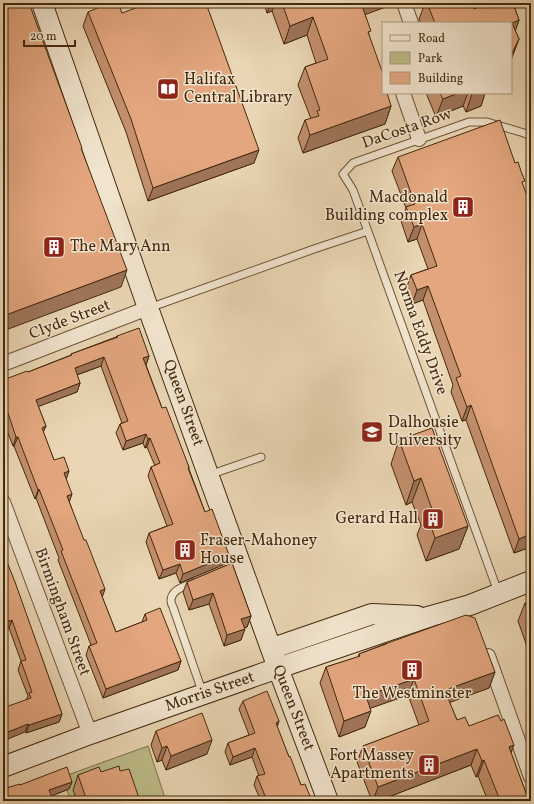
<svg xmlns="http://www.w3.org/2000/svg" width="534" height="804" font-family="Vollkorn,serif">
  <rect width="100%" height="100%" fill="#ead6b4"/>
  <filter id="stains"><feTurbulence type="fractalNoise" baseFrequency=".005" numOctaves="4"/><feColorMatrix values="0 0 0 0 .2 0 0 0 0 .09 0 0 0 0 .02 0 0 0 .5 -.17"/></filter>
  <radialGradient id="worn" r=".72"><stop offset=".6" stop-color="#630" stop-opacity="0"/><stop offset="1" stop-color="#630" stop-opacity=".3"/></radialGradient>
  <path fill="#bcbc89" stroke="#80724b" d="M 148,746 L 166,801 L 71,801 L 62,777 Z"/>
  <g fill="none" stroke-linecap="round" stroke-linejoin="round">
    <g stroke="#6e5437" stroke-width="9">
      <path id="lane" d="M 149,308 L 314,249 L 368,231
        M 209,475 L 261,457
        M 194,582 C 186,586 171,589 171,601 C 171,603 172,605 173,607 L 203,694
        M 498,592 L 353,190 L 343,174 L 353,163 L 469,122 L 487,122 L 524,133 L 531,136"/>
    </g>
    <g stroke="#6e5437" stroke-width="16">
      <path id="street" d="M 404,3 L 411,23
        M 403,93 L 419,139
        M 3,364 L 148,308
        M 3,502 L 90,734
        M 488,656 L 531,777"/>
    </g>
    <g stroke="#44290d" stroke-width="22">
      <path id="secondary" d="M 42,3 L 148,308 L 278,668 L 328,801
        M 271,648 L 279,646 L 372,614 L 417,616
        M 3,767 L 90,734 L 278,668 L 431,616 L 470,605 L 531,581"/>
    </g>
    <use href="#lane" stroke="#f1e4ce" stroke-width="7"/>
    <use href="#street" stroke="#f1e4ce" stroke-width="14"/>
    <use href="#secondary" stroke="#f1e4ce" stroke-width="20"/>
  </g>
  <path fill="#c38f6d" stroke="#44290d" d="M 264,3 L 389,3 L 388,6 L 365,14 L 369,35 L 383,93 L 388,93 L 387,95 L 391,106 L 385,124 L 303,153 L 298,138 L 305,120 L 311,119 L 298,85 L 305,67 L 316,63 L 307,35 L 284,44 L 272,11 L 267,13 Z
    M 423,3 L 472,3 L 474,9 L 488,3 L 513,3 L 519,20 L 515,31 L 519,39 L 511,60 L 511,23 L 421,23 L 419,19 L 424,6 Z
    M 88,12 L 122,13 L 254,163 L 148,201 L 126,132 L 83,26 Z
    M 531,79 L 531,100 L 526,87 L 529,80 Z
    M 426,93 L 485,93 L 481,106 L 466,112 L 463,106 L 436,117 Z
    M 398,157 L 523,185 L 531,547 L 514,553 L 466,420 L 462,421 L 451,392 L 453,385 L 423,300 L 412,304 L 406,289 L 411,275 L 428,269 L 417,239 L 408,242 L 401,221 L 406,208 L 392,171 Z
    M 117,336 L 149,356 L 146,365 L 162,408 L 189,467 L 189,469 L 205,512 L 229,555 L 225,564 L 180,583 L 176,573 L 159,579 L 146,542 L 149,533 L 167,526 L 148,476 L 151,467 L 155,466 L 147,447 L 145,448 L 143,443 L 123,450 L 116,433 L 120,424 L 122,423 L 101,366 L 77,375 L 80,383 L 77,392 L 38,406 L 46,426 L 43,432 L 54,460 L 66,479 L 69,501 L 102,597 L 116,632 L 142,622 L 145,614 L 181,661 L 178,670 L 103,698 L 86,655 L 89,646 L 91,645 L 58,560 L 59,558 L 36,498 L 35,499 L 14,446 L 13,446 L 6,428 L 7,427 L 3,417 L 3,380 L 28,372 L 71,355 L 71,354 L 116,337 Z
    M 399,440 L 468,526 L 459,549 L 426,561 L 417,535 L 421,525 L 412,502 L 406,505 L 391,464 Z
    M 3,552 L 62,714 L 59,722 L 26,733 L 26,700 L 28,696 L 18,670 L 21,661 L 9,628 L 3,630 Z
    M 232,563 L 251,616 L 247,627 L 244,628 L 241,640 L 224,646 L 209,604 L 189,610 L 183,592 L 187,582 Z
    M 531,601 L 531,658 L 518,621 L 525,603 Z
    M 385,644 L 495,672 L 489,688 L 449,702 L 457,720 L 469,726 L 511,754 L 529,801 L 488,801 L 478,776 L 476,777 L 471,765 L 378,801 L 372,801 L 357,762 L 363,746 L 419,725 L 408,695 L 370,708 L 365,727 L 339,737 L 320,683 L 326,667 L 358,657 L 359,654 Z
    M 243,701 L 279,721 L 277,727 L 289,757 L 301,785 L 312,801 L 261,801 L 254,785 L 257,776 L 259,776 L 252,757 L 230,765 L 225,752 L 228,743 L 249,735 L 239,709 Z
    M 156,731 L 207,754 L 166,770 L 162,760 L 157,762 L 151,745 Z
    M 120,771 L 140,801 L 77,801 L 73,790 L 78,775 L 101,772 Z
    M 72,782 L 69,789 L 51,796 L 53,801 L 3,801 L 3,789 L 20,785 Z"/>
  <path fill="#9f7459" stroke="#44290d" d="M 271,3 L 275,3 L 272,11 L 267,13 Z
    M 359,3 L 389,3 L 388,6 L 354,19 Z
    M 313,17 L 307,35 L 284,44 L 290,26 Z
    M 519,20 L 513,38 L 512,23 Z
    M 519,39 L 512,57 L 511,60 L 511,55 Z
    M 458,93 L 468,93 L 463,106 L 436,117 L 443,99 Z
    M 476,93 L 485,93 L 481,106 L 466,112 L 472,94 Z
    M 391,106 L 385,124 L 303,153 L 310,135 Z
    M 259,150 L 254,163 L 148,201 L 153,188 Z
    M 422,224 L 417,239 L 408,242 L 414,227 Z
    M 127,270 L 121,287 L 3,331 L 3,316 Z
    M 428,286 L 423,300 L 412,304 L 417,290 Z
    M 149,356 L 146,365 L 140,367 L 143,358 Z
    M 104,357 L 101,366 L 71,377 L 75,368 Z
    M 80,383 L 77,392 L 32,409 L 36,400 Z
    M 471,405 L 466,420 L 462,421 L 467,407 Z
    M 46,426 L 42,435 L 42,428 Z
    M 146,434 L 143,443 L 123,450 L 126,441 Z
    M 16,437 L 18,437 L 14,446 L 13,446 Z
    M 150,438 L 147,447 L 145,448 L 148,439 Z
    M 69,471 L 66,480 L 64,473 Z
    M 421,478 L 412,502 L 406,505 L 414,481 Z
    M 39,489 L 36,498 L 35,499 L 38,490 Z
    M 72,494 L 69,503 L 67,496 Z
    M 468,526 L 459,549 L 426,561 L 435,538 Z
    M 531,534 L 531,547 L 514,553 L 519,539 Z
    M 229,555 L 225,564 L 180,583 L 183,574 Z
    M 180,564 L 176,573 L 159,579 L 163,570 Z
    M 105,589 L 102,598 L 100,591 Z
    M 213,593 L 209,604 L 189,610 L 193,600 Z
    M 251,616 L 247,627 L 237,630 L 241,619 Z
    M 12,620 L 9,628 L 3,630 L 3,623 Z
    M 245,629 L 241,640 L 224,646 L 227,635 Z
    M 181,661 L 178,670 L 103,698 L 106,689 Z
    M 495,672 L 489,688 L 443,705 L 445,691 L 448,689 Z
    M 414,679 L 408,695 L 360,712 L 366,696 Z
    M 371,711 L 365,727 L 339,737 L 344,721 Z
    M 62,714 L 59,722 L 26,733 L 29,725 Z
    M 279,721 L 276,730 L 276,723 Z
    M 28,724 L 25,732 L 3,741 L 3,734 Z
    M 212,740 L 207,754 L 166,770 L 171,756 Z
    M 514,745 L 508,761 L 509,747 Z
    M 167,746 L 162,760 L 157,762 L 162,748 Z
    M 255,748 L 252,757 L 230,765 L 233,757 Z
    M 477,749 L 471,765 L 378,801 L 373,801 L 378,787 Z
    M 484,760 L 478,776 L 476,777 L 482,761 Z
    M 72,782 L 69,789 L 46,798 L 49,790 Z
    M 110,798 L 109,801 L 102,801 Z"/>
  <path fill="#e3a67f" stroke="#44290d" d="M 3,3 L 29,3 L 82,148 L 81,148 L 127,270 L 3,316 Z
    M 109,3 L 118,3 L 122,13 L 149,3 L 206,3 L 259,150 L 153,188 L 131,119 L 88,12 Z
    M 282,3 L 361,3 L 371,31 L 368,32 L 383,74 L 383,93 L 387,93 L 391,106 L 310,135 L 305,120 L 319,116 L 317,111 L 320,110 L 305,67 L 328,59 L 313,17 L 290,26 Z
    M 427,3 L 472,3 L 474,9 L 488,3 L 513,3 L 519,20 L 512,23 L 519,39 L 511,55 L 511,23 L 435,23 Z
    M 531,79 L 531,86 L 529,80 Z
    M 440,93 L 458,93 L 443,99 Z
    M 500,120 L 515,163 L 518,162 L 521,171 L 525,181 L 522,182 L 531,207 L 531,534 L 519,539 L 471,405 L 467,407 L 456,378 L 461,376 L 428,286 L 417,290 L 411,275 L 437,266 L 422,224 L 414,227 L 406,207 L 415,204 L 398,157 Z
    M 139,328 L 149,356 L 143,358 L 162,408 L 166,407 L 189,467 L 188,468 L 205,512 L 212,509 L 229,555 L 183,574 L 180,564 L 163,570 L 149,533 L 173,524 L 151,467 L 160,463 L 150,438 L 148,439 L 146,434 L 126,441 L 120,424 L 128,421 L 104,357 L 75,368 L 80,383 L 36,400 L 46,426 L 42,428 L 54,460 L 64,457 L 69,471 L 64,473 L 72,494 L 67,496 L 84,540 L 86,540 L 105,589 L 100,591 L 116,632 L 147,620 L 145,614 L 160,608 L 181,661 L 106,689 L 89,646 L 97,643 L 61,551 L 63,550 L 39,489 L 38,490 L 18,437 L 16,437 L 10,419 L 3,399 L 3,380 L 27,371 L 28,372 L 72,355 L 71,354 L 118,337 L 117,336 Z
    M 432,428 L 468,526 L 435,538 L 426,511 L 432,509 L 421,478 L 414,481 L 399,440 Z
    M 3,552 L 15,582 L 62,714 L 29,725 L 28,724 L 3,734 L 3,708 L 31,698 L 29,693 L 32,692 L 21,661 L 26,660 L 12,620 L 3,623 Z
    M 232,563 L 251,616 L 241,619 L 245,629 L 227,635 L 213,593 L 193,600 L 187,582 Z
    M 531,601 L 531,619 L 525,603 Z
    M 466,615 L 475,618 L 495,672 L 448,689 L 448,690 L 445,691 L 457,720 L 465,717 L 469,726 L 498,715 L 501,721 L 504,719 L 514,745 L 509,747 L 529,801 L 495,801 L 495,800 L 499,798 L 484,760 L 482,761 L 477,749 L 378,787 L 363,746 L 429,721 L 414,679 L 366,696 L 371,711 L 344,721 L 326,667 L 360,656 L 359,654 L 386,644 L 385,644 Z
    M 267,691 L 279,721 L 276,723 L 289,757 L 290,756 L 301,785 L 305,784 L 312,801 L 267,801 L 257,776 L 265,774 L 255,748 L 233,757 L 228,743 L 255,733 L 243,701 Z
    M 202,713 L 212,740 L 171,756 L 167,746 L 162,748 L 156,731 Z
    M 119,766 L 120,771 L 129,769 L 140,801 L 111,801 L 110,798 L 102,801 L 87,801 L 78,775 L 99,767 L 101,772 Z
    M 67,767 L 72,782 L 49,790 L 53,800 L 51,801 L 7,801 L 3,789 L 20,784 L 20,785 Z"/>
  <defs>
    <g id="library-square" transform="scale(1.15)"><rect x="-9" y="-9" width="18" height="18" rx="4" fill="#8f2418" stroke="#f1e4ce"/><path d="M-6-4Q-3-5.5-.7-3.5V5Q-3 3-6 4ZM6-4Q3-5.5 .7-3.5V5Q3 3 6 4Z" fill="#fff"/></g>
    <g id="building-square" transform="scale(1.15)"><rect x="-9" y="-9" width="18" height="18" rx="4" fill="#8f2418" stroke="#f1e4ce"/><path d="M-4-6H4V6H1V3H-1V6H-4ZM-2.5-4.3h1.7v1.8h-1.7ZM.8-4.3h1.7v1.8H.8ZM-2.5-1h1.7V.8h-1.7ZM.8-1h1.7V.8H.8Z" fill="#fff"/></g>
    <g id="university-square" transform="scale(1.15)"><rect x="-9" y="-9" width="18" height="18" rx="4" fill="#8f2418" stroke="#f1e4ce"/><path d="M0-5L7-2L0 1L-7-2ZM-4 1L0 2.5L4 1V4Q0 6-4 4Z" fill="#fff"/></g>
  </defs>
  <g fill-rule="evenodd">
    <use href="#library-square" x="168" y="89"/>
    <use href="#building-square" x="463" y="207"/>
    <use href="#building-square" x="54" y="247"/>
    <use href="#university-square" x="372" y="432"/>
    <use href="#building-square" x="433" y="519"/>
    <use href="#building-square" x="185" y="550"/>
    <use href="#building-square" x="412" y="670"/>
    <use href="#building-square" x="429" y="765"/>
  </g>
  <g text-anchor="middle" dominant-baseline="central" stroke-width="3" stroke-linejoin="round" paint-order="stroke">
    <g font-size="16" fill="#44290d" stroke="#f1e4ce" text-anchor="start">
      <text x="184" y="80">Halifax<tspan x="184" dy="18">Central Library</tspan></text>
      <text x="448" y="198" text-anchor="end">Macdonald<tspan x="448" dy="18">Building complex</tspan></text>
      <text x="70" y="247">The Mary Ann</text>
      <text x="388" y="423">Dalhousie<tspan x="388" dy="18">University</tspan></text>
      <text x="418" y="519" text-anchor="end">Gerard Hall</text>
      <text x="200" y="541">Fraser-Mahoney<tspan x="200" dy="18">House</tspan></text>
      <text x="412" y="694" text-anchor="middle">The Westminster</text>
      <text x="414" y="756" text-anchor="end">Fort Massey<tspan x="414" dy="18">Apartments</tspan></text>
    </g>
    <g font-size="16" fill="#44290d" stroke="#f1e4ce">
      <text transform="translate(407 129) rotate(-19)">DaCosta Row</text>
      <text transform="translate(70 320) rotate(-21)">Clyde Street</text>
      <text transform="translate(420 333) rotate(70)">Norma Eddy Drive</text>
      <text transform="translate(183 403) rotate(70)">Queen Street</text>
      <text transform="translate(62 612) rotate(70)">Birmingham Street</text>
      <text transform="translate(210 692) rotate(-19)">Morris Street</text>
      <text transform="translate(293 708) rotate(69)">Queen Street</text>
    </g>
  </g>
  <rect width="534" height="804" fill="none" stroke="#ead6b4" stroke-width="16"/>
  <rect x="4" y="4" width="526" height="796" fill="none" stroke="#44290d" stroke-width="2"/>
  <rect x="8" y="8" width="518" height="788" fill="none" stroke="#44290d"/>
  <rect x="382" y="22" width="130" height="72" fill="#f1e4ce" stroke="#ac9981"/>
  <rect x="390" y="35" width="20" height="6" fill="#f1e4ce" stroke="#ac9981"/>
  <text x="418" y="42" font-size="12" fill="#44290d">Road</text>
  <rect x="390" y="52" width="20" height="12" fill="#bcbc89" stroke="#ac9981"/>
  <text x="418" y="62" font-size="12" fill="#44290d">Park</text>
  <rect x="390" y="72" width="20" height="12" fill="#e3a67f" stroke="#ac9981"/>
  <text x="418" y="82" font-size="12" fill="#44290d">Building</text>
  <path d="M24 40v6h51v-6" fill="none" stroke="#44290d" stroke-width="2"/>
  <text x="30" y="40" font-size="12" fill="#44290d" stroke="#f1e4ce" stroke-width="3" paint-order="stroke">20 m</text>
  <rect width="100%" height="100%" filter="url(#stains)"/>
  <rect width="100%" height="100%" fill="url(#worn)"/>
</svg>
